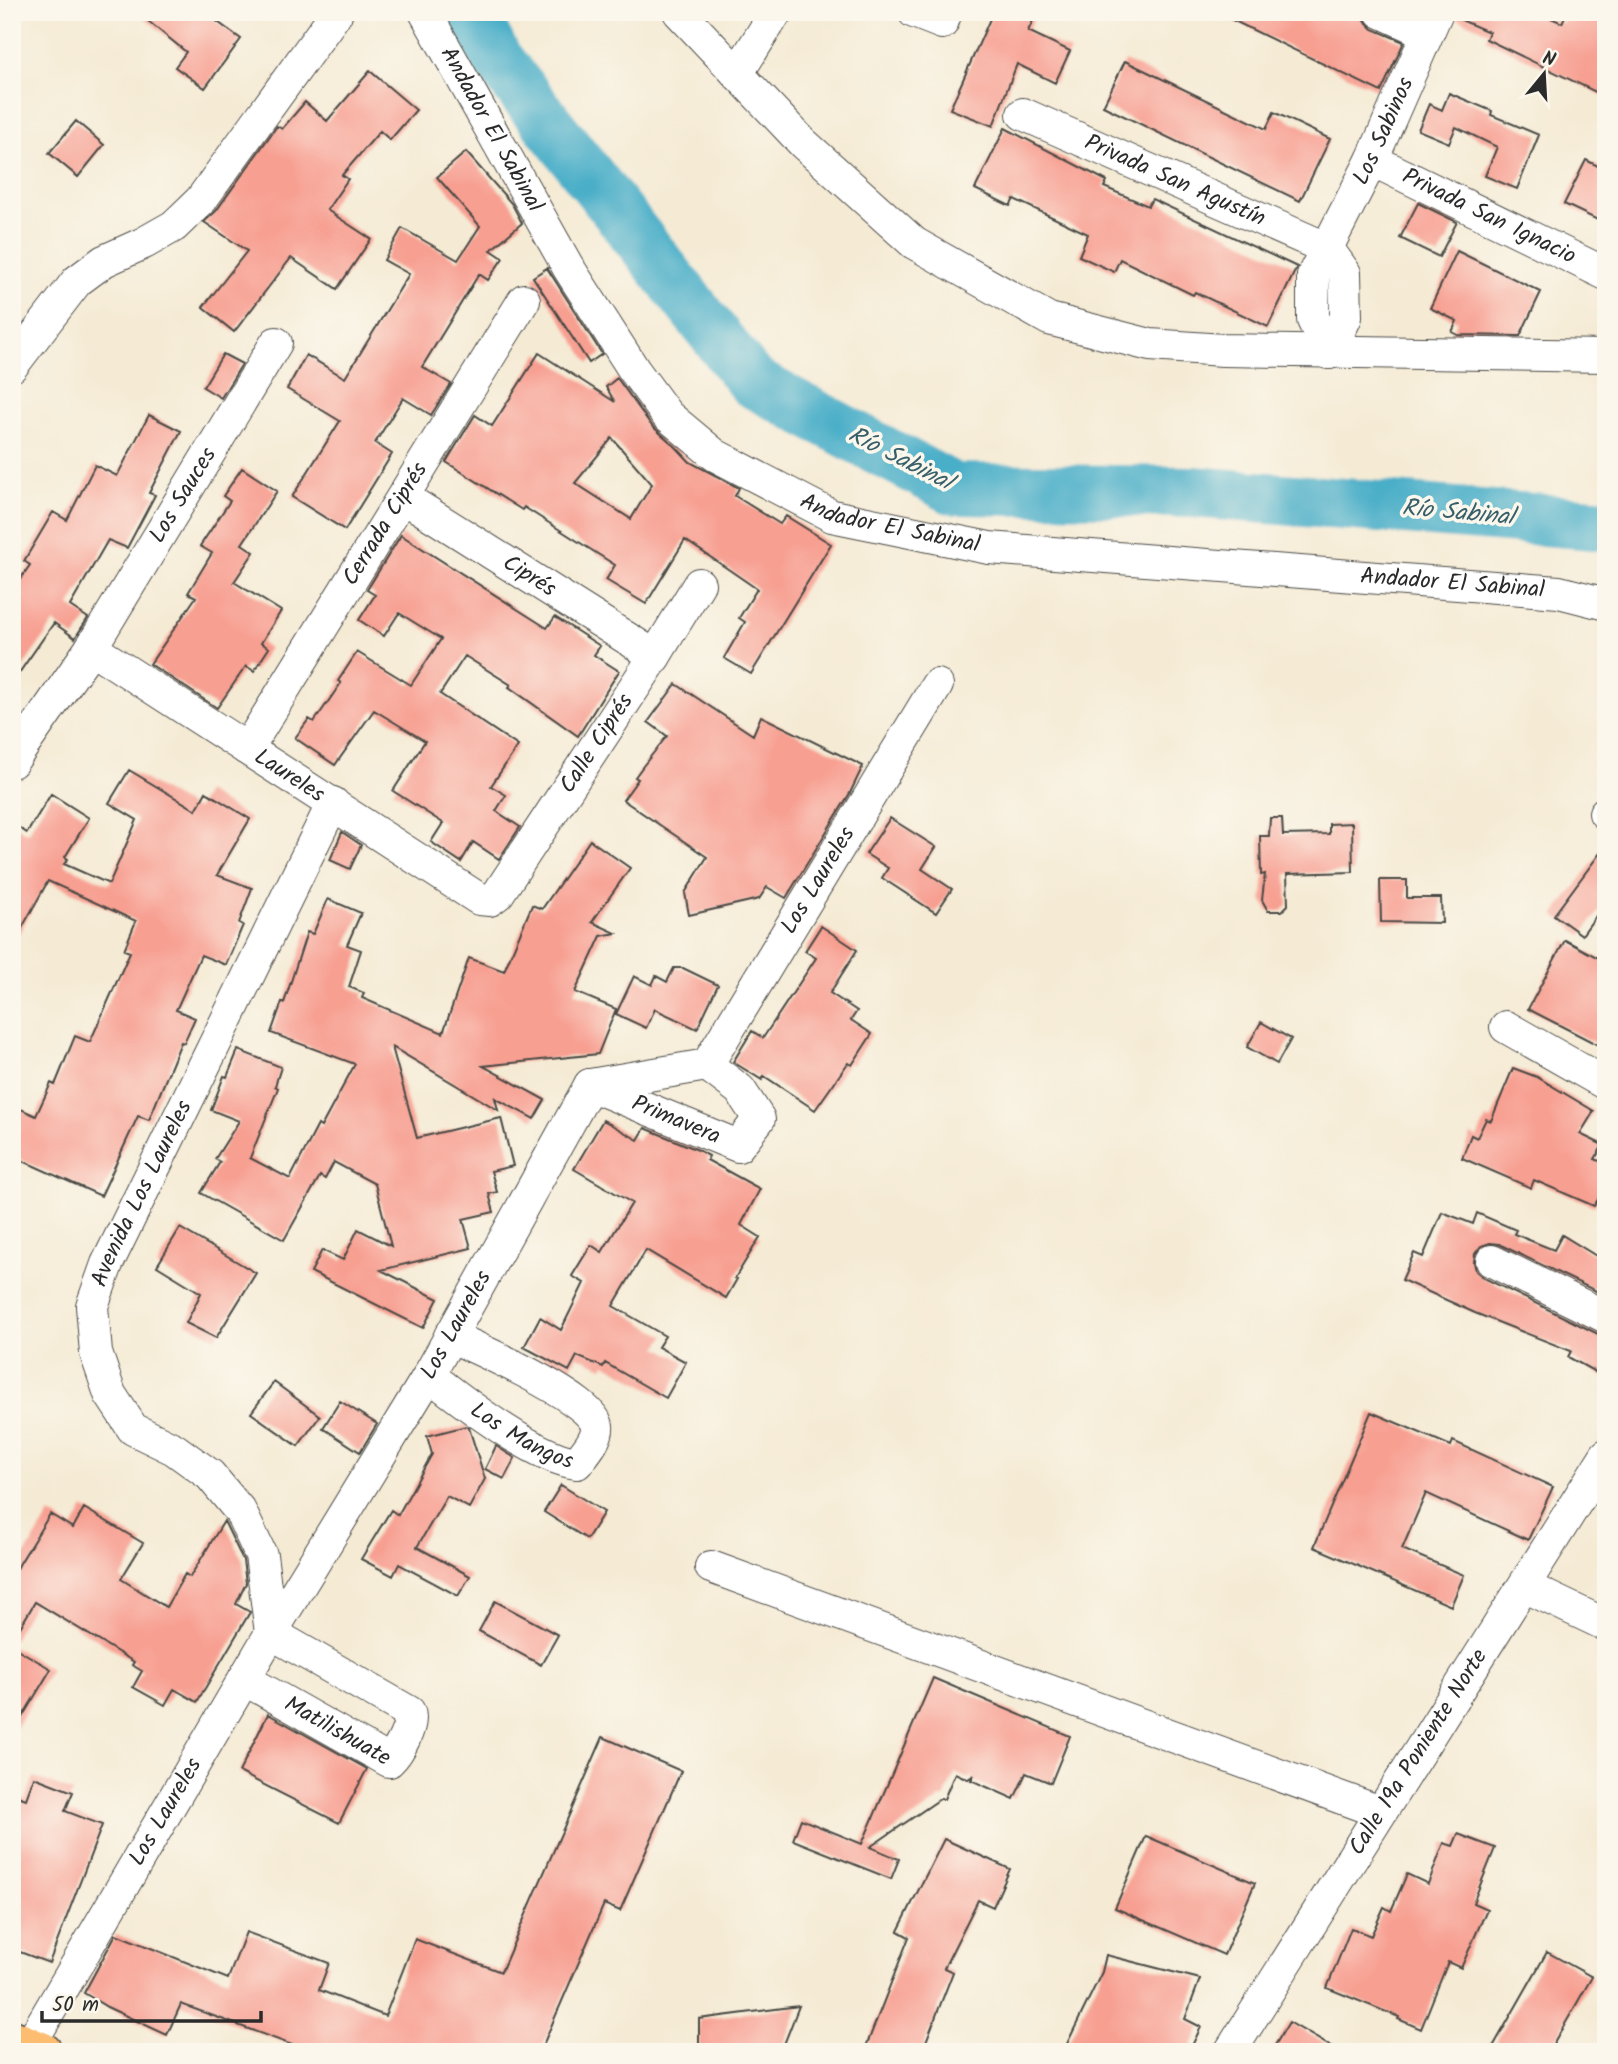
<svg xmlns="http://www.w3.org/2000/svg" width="1618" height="2064" font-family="Kalam,sans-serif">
  <rect width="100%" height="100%" fill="#fbf7ec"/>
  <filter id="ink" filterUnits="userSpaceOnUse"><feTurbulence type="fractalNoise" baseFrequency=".0143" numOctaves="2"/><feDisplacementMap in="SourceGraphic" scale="14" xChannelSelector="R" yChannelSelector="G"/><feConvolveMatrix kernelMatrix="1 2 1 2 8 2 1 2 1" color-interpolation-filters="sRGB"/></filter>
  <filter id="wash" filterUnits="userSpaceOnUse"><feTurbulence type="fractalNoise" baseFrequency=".00686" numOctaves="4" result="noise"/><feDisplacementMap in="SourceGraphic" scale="28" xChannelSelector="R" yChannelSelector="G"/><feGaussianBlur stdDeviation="1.57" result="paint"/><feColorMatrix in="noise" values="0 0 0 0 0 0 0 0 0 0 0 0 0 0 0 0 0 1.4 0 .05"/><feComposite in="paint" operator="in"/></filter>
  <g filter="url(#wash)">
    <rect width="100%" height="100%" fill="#f5ebd5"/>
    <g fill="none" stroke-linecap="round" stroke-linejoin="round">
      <path stroke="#49aec8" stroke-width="52" d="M 472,12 L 496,58 L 752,382 L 954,489 L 1192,492 L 1606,525"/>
    </g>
    <g id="blocks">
      <path fill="#f79f91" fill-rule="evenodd" d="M 137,12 L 204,12 L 241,39 L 205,88 L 175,67 L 186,52 Z
        M 993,12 L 1037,12 L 1028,31 L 1070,51 L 1055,83 L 1017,64 L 993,126 L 950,109 Z
        M 1216,12 L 1356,12 L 1363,16 L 1367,23 L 1373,29 L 1404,42 L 1381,92 Z
        M 1455,12 L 1538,12 L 1562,23 L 1567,12 L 1606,12 L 1606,97 L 1486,39 L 1489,32 L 1454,17 Z
        M 1125,61 L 1266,129 L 1274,112 L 1330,139 L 1300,201 L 1103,106 Z
        M 370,71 L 416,110 L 390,140 L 380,131 L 342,175 L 348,179 L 327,210 L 371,239 L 337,289 L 291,258 L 234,332 L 203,307 L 247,251 L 204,222 L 216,211 L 277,126 L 282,129 L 305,102 L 327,121 Z
        M 1449,93 L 1492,111 L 1491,115 L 1539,135 L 1517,189 L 1485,176 L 1497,147 L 1456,127 L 1449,143 L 1418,130 L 1429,104 L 1442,110 Z
        M 76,121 L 104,145 L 78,177 L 49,153 Z
        M 1005,128 L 1107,181 L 1104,187 L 1148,206 L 1152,199 L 1297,267 L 1268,327 L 1195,292 L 1193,295 L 1120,259 L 1114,272 L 1079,256 L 1088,234 L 1014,199 L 1010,206 L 975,189 Z
        M 466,152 L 512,204 L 522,223 L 491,250 L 503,258 L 488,280 L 479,274 L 422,367 L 451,384 L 431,415 L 403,398 L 375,443 L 392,454 L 345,530 L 292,497 L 340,421 L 287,389 L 306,355 L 345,378 L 409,274 L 384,260 L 402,228 L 458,260 L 480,226 L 437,177 Z
        M 1586,160 L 1606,170 L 1606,224 L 1564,204 Z
        M 1418,203 L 1457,222 L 1439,257 L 1400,238 Z
        M 1457,251 L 1541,292 L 1520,336 L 1458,335 L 1452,332 L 1457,321 L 1430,308 Z
        M 547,268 L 602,354 L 589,363 L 533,277 Z
        M 539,353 L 615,402 L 606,387 L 617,378 L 652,426 L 676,447 L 690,462 L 739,488 L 735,496 L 780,524 L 786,516 L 831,544 L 751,674 L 724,658 L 745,622 L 739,618 L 757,589 L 725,567 L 685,540 L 646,604 L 606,580 L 615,565 L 524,507 L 522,510 L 446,462 L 475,415 L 492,426 ZM 612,438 L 652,484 L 631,519 L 575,483 Z
        M 223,354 L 242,364 L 221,398 L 203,387 Z
        M 149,415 L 181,431 L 149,493 L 155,495 L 127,548 L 108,540 L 70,606 L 88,618 L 75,638 L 54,623 L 12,683 L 12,591 L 30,565 L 24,561 L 53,512 L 67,520 L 95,465 L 117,476 Z
        M 242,468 L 277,491 L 242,544 L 254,552 L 234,582 L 281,611 L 261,643 L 269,648 L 254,671 L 246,666 L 217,708 L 150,664 L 196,597 L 188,593 L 212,553 L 200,546 L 230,501 L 223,496 Z
        M 401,535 L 547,628 L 555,617 L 600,646 L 594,655 L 619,671 L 578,736 L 509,687 L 511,685 L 465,656 L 440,694 L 518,746 L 491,786 L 506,795 L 496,811 L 520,827 L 499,859 L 473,842 L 461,862 L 431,842 L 443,823 L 393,791 L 425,741 L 374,710 L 335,765 L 295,738 L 309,719 L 314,722 L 341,683 L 338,681 L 357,652 L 411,685 L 441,639 L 399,613 L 384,636 L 359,620 L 375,595 L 367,590 Z
        M 676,684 L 753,735 L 761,716 L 863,766 L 850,793 L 786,898 L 767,887 L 759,899 L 689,915 L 685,893 L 707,857 L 623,800 L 638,779 L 635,777 L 643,766 L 667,736 L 648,722 Z
        M 129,770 L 196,810 L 206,792 L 250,819 L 217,875 L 252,888 L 239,923 L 243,925 L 226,965 L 201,955 L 176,1010 L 195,1018 L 184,1043 L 181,1042 L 149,1120 L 138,1116 L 101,1196 L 12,1156 L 12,1105 L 36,1116 L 51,1083 L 55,1085 L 75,1036 L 90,1042 L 130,952 L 124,950 L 136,921 L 48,881 L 12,946 L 12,823 L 27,833 L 51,794 L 89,818 L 65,857 L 68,859 L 64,864 L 109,884 L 137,820 L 109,803 Z
        M 890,818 L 936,847 L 922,869 L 952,889 L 936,913 L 882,878 L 888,868 L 866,854 Z
        M 1270,818 L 1282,818 L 1283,835 L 1329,834 L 1329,824 L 1352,823 L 1353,872 L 1287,874 L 1288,905 L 1282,911 L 1268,911 L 1262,900 L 1265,874 L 1261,875 L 1260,836 L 1269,836 Z
        M 342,832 L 361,845 L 350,869 L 330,860 Z
        M 590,840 L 630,868 L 592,922 L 616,933 L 601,936 L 575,992 L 616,1009 L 598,1054 L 483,1066 L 545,1100 L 534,1119 L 495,1098 L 498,1110 L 392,1047 L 417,1138 L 501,1118 L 513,1166 L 491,1171 L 497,1192 L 489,1194 L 494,1212 L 463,1219 L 471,1248 L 381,1270 L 438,1299 L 423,1328 L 311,1272 L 322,1250 L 343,1260 L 358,1229 L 391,1246 L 375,1184 L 334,1162 L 325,1179 L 320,1176 L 284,1240 L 201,1193 L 220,1162 L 215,1159 L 239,1121 L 211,1110 L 224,1076 L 227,1077 L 238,1050 L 281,1067 L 275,1086 L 278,1088 L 250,1158 L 290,1179 L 318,1125 L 321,1127 L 355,1064 L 271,1033 L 282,1002 L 284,1003 L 307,932 L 313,934 L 328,899 L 361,913 L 347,945 L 361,950 L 349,987 L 364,993 L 362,998 L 443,1033 L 469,958 L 504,971 L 532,905 L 542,909 Z
        M 1606,845 L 1606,902 L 1582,935 L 1554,915 Z
        M 1380,880 L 1407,880 L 1407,898 L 1441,898 L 1442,923 L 1381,922 Z
        M 821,926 L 857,950 L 830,993 L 857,1011 L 851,1020 L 872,1034 L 852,1065 L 848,1063 L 815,1110 L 764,1076 L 762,1080 L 733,1062 L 752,1031 L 763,1038 L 816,958 L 805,951 Z
        M 1565,940 L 1606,962 L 1606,1049 L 1528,1009 Z
        M 674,968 L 683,968 L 718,985 L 697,1029 L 655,1009 L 646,1028 L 616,1014 L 634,976 L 652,985 L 656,976 L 667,982 Z
        M 1261,1022 L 1291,1039 L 1277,1064 L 1247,1047 Z
        M 1513,1068 L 1537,1077 L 1594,1111 L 1580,1134 L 1603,1145 L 1595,1159 L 1606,1164 L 1606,1186 L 1594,1206 L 1534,1180 L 1531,1188 L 1462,1158 L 1471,1135 L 1477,1138 L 1486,1119 L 1491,1121 Z
        M 603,1120 L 638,1140 L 645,1128 L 698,1150 L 709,1156 L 707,1160 L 760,1189 L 741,1225 L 760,1237 L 735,1278 L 737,1279 L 726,1298 L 646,1250 L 613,1306 L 665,1336 L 658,1347 L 686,1362 L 666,1398 L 605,1363 L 603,1367 L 577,1356 L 569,1371 L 524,1347 L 540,1317 L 561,1330 L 584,1283 L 572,1276 L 591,1245 L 602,1252 L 632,1203 L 574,1169 Z
        M 1442,1212 L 1473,1224 L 1477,1213 L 1516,1230 L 1514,1234 L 1554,1250 L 1562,1235 L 1606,1262 L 1606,1296 L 1499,1244 L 1490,1243 L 1481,1246 L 1475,1254 L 1474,1262 L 1476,1271 L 1484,1278 L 1598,1334 L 1606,1335 L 1606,1378 L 1568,1357 L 1571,1351 L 1475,1313 L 1402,1280 L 1414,1253 L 1423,1257 Z
        M 180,1228 L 256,1273 L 216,1338 L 186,1323 L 201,1293 L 157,1266 Z
        M 274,1382 L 320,1416 L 298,1446 L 251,1413 Z
        M 340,1401 L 377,1424 L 360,1452 L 323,1428 Z
        M 1371,1412 L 1451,1446 L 1453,1441 L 1553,1487 L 1528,1540 L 1426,1493 L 1402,1549 L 1464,1575 L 1451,1606 L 1314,1547 Z
        M 466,1426 L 469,1428 L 485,1479 L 469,1508 L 447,1496 L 417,1547 L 470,1576 L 458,1596 L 399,1564 L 393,1576 L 361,1559 L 391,1510 L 398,1515 L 432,1454 L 427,1436 Z
        M 496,1446 L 515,1458 L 504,1479 L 485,1469 Z
        M 561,1485 L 604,1512 L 587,1539 L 544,1512 Z
        M 84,1508 L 143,1543 L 121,1579 L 166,1607 L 185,1574 L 190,1577 L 224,1521 L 243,1560 L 246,1583 L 236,1604 L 250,1612 L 197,1702 L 174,1689 L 165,1705 L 133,1687 L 142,1671 L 132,1665 L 134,1662 L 35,1602 L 12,1641 L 12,1578 L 20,1563 L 50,1514 L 73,1528 Z
        M 495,1601 L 558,1635 L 541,1665 L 479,1631 Z
        M 12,1646 L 51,1669 L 12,1734 Z
        M 933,1678 L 1070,1736 L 1051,1783 L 1026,1773 L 1014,1799 L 971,1780 L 974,1775 L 968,1779 L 955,1773 L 944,1799 L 940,1799 L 870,1847 L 899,1859 L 891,1879 L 793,1840 L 801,1819 L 862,1844 Z
        M 268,1714 L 367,1769 L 339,1823 L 239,1772 Z
        M 603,1737 L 681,1771 L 620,1911 L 604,1904 L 540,2052 L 311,2052 L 181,2004 L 167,2035 L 107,2007 L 84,1993 L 116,1934 L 228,1979 L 246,1932 L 329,1963 L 319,1990 L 385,2016 L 415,1939 L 501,1972 Z
        M 34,1777 L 73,1792 L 65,1811 L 102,1825 L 49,1963 L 12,1949 L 12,1794 L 26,1799 Z
        M 1458,1834 L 1495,1848 L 1473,1903 L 1487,1909 L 1461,1968 L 1448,1962 L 1421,2029 L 1398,2019 L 1399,2017 L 1327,1988 L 1351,1928 L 1371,1936 L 1384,1907 L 1391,1911 L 1407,1874 L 1428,1884 L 1444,1843 L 1453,1846 Z
        M 1146,1836 L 1255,1883 L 1224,1955 L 1115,1908 Z
        M 944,1839 L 1010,1869 L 993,1907 L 978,1900 L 944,1968 L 953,1972 L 922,2052 L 864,2052 L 909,1937 L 898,1931 Z
        M 1547,1952 L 1592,1977 L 1549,2052 L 1490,2052 Z
        M 1106,1955 L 1200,1979 L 1185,2019 L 1201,2027 L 1189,2052 L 1063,2052 L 1102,1972 Z
        M 799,2006 L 781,2052 L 699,2052 L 699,2019 Z
        M 1289,2022 L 1340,2052 L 1271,2052 Z"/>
    </g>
  </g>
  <g filter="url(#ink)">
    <use href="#blocks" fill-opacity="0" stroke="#494844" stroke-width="2"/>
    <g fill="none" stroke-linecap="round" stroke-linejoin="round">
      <g stroke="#494844" stroke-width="34">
        <g id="minor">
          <path id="s1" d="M 425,12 L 568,267 L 634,370 L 667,415 L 715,455 L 832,516 L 989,548 L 1559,592 L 1606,604"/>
          <path d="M 679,12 L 803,143 L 914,243 L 1049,319 L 1150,345 L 1223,350 L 1606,356"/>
          <path d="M 914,12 L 942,23 L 946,12"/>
          <path d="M 1381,12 L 1427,33"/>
          <path d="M 737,74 L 776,12"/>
          <path id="s2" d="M 1023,114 L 1328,249"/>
          <path id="s3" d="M 1372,160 L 1606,274"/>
          <path d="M 1328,249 L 1345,273 L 1346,317 L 1329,353"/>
          <path id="s4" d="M 1329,353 L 1313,320 L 1313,275 L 1372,160 L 1437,12"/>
          <path d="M 12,366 L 77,281 L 104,261 L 144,243 L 174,226 L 201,200 L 337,12"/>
          <path id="s5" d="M 403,497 L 655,656"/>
          <path id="s6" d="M 91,648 L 479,899 L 490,900 L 498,894 L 655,656 L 699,584"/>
          <path id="s7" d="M 247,749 L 524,300"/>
          <path id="s8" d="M 12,762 L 91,648 L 276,343"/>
          <path d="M 1605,813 L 1606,814"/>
          <path d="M 1506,1027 L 1606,1084"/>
          <path id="s9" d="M 590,1085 L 707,1065 L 937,685"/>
          <path id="s10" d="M 590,1085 L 738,1146 L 759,1119 L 740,1090 L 707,1065"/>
          <path d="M 1492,1261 L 1606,1317"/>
          <path id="s11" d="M 429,1375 C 462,1401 537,1459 577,1463 C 584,1454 599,1437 597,1426 C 592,1398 476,1348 450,1336"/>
          <path d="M 711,1567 L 1380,1812"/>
          <path d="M 1524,1586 L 1606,1625"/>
          <path id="s12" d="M 244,1679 L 389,1761 C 399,1752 414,1724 409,1712 L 271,1633 L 261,1555 L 240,1511 L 210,1475 L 174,1449 L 133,1429 L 110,1394 L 96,1353 L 92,1306 L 107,1264 L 333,803"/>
          <path id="s13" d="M 29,2046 L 271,1633 L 429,1375 L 590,1085"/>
          <path id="s14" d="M 1230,2052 L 1606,1455"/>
        </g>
      </g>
      <g stroke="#494844" stroke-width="41">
        <path id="major" d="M 12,2039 L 43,2052"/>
      </g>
      <use href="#minor" stroke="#fff" stroke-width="32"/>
      <use href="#major" stroke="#fcbd6f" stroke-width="38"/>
    </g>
  </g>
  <g text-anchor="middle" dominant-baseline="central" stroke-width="7" stroke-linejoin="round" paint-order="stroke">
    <g font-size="23" fill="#2b2b2b" stroke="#fbf7ec">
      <text stroke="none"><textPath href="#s1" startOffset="135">Andador El Sabinal</textPath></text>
      <text stroke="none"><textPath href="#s4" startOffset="242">Los Sabinos</textPath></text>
      <text stroke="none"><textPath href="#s2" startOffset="166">Privada San Agustín</textPath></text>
      <text stroke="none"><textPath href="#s3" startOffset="130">Privada San Ignacio</textPath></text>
      <text stroke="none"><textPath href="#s8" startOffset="317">Los Sauces</textPath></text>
      <text stroke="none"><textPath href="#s1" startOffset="723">Andador El Sabinal</textPath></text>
      <text stroke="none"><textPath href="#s7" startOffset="264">Cerrada Ciprés</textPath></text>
      <text stroke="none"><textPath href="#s5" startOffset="149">Ciprés</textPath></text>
      <text stroke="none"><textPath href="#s1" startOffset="1290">Andador El Sabinal</textPath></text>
      <text stroke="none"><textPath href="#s6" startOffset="663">Calle Ciprés</textPath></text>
      <text stroke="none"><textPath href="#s6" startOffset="236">Laureles</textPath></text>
      <text stroke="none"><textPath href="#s9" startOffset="334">Los Laureles</textPath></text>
      <text stroke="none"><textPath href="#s10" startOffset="93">Primavera</textPath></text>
      <text stroke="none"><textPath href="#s12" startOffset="900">Avenida Los Laureles</textPath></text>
      <text stroke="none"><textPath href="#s13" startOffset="838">Los Laureles</textPath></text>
      <text stroke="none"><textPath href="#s11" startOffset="112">Los Mangos</textPath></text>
      <text stroke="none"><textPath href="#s12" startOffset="107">Matilishuate</textPath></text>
      <text stroke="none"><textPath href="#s14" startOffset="354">Calle 19a Poniente Norte</textPath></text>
      <text stroke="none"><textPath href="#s13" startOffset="271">Los Laureles</textPath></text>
    </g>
    <g font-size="24" font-style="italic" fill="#375f6a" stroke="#fbf7ec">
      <text transform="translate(900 459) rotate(27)">Río Sabinal</text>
      <text transform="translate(1458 513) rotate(5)">Río Sabinal</text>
    </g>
  </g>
  <rect width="1618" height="2064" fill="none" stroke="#fbf7ec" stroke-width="42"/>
  <g transform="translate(1544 74) rotate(18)" stroke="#fbf7ec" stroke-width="5" paint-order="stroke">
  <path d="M0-5L12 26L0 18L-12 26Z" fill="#2b2b2b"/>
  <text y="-10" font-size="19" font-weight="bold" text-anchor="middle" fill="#2b2b2b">N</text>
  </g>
  <path d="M42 2011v10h219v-10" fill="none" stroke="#2b2b2b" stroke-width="3.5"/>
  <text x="52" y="2011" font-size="21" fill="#2b2b2b" stroke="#fbf7ec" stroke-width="5" paint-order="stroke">50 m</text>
</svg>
